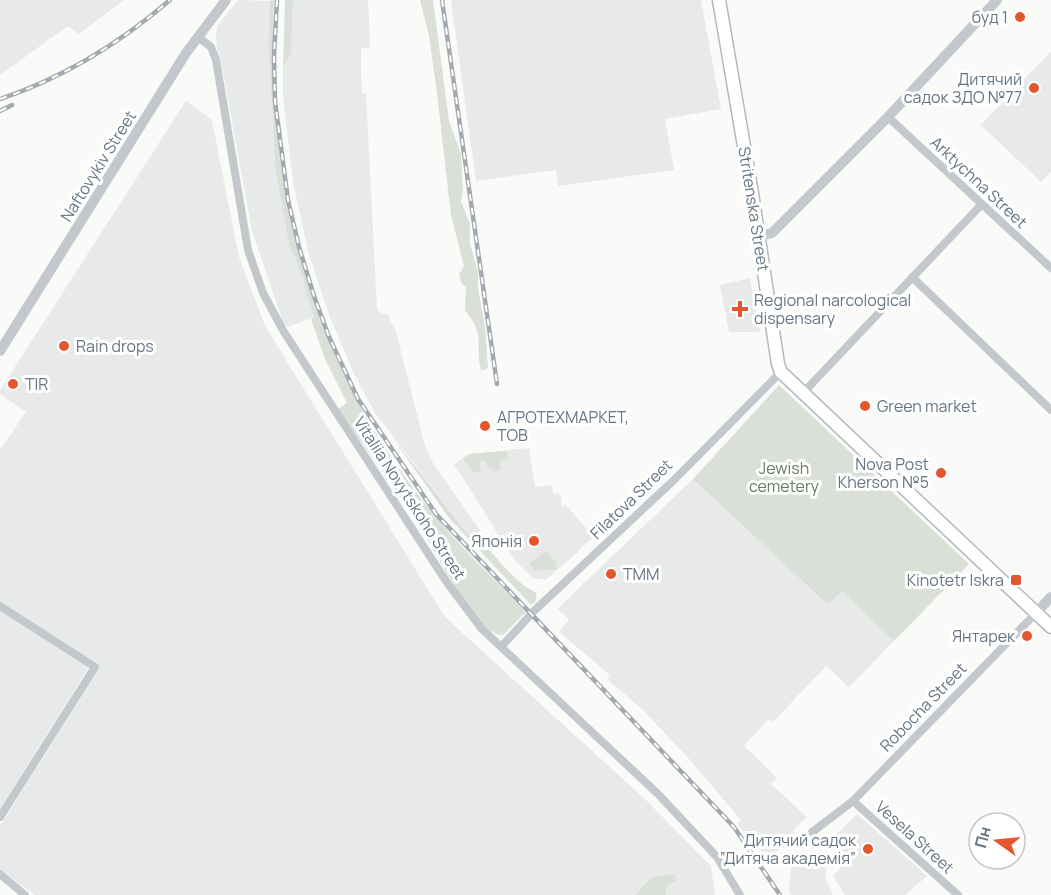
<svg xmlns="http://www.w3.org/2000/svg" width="1051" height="895" font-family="Manrope,sans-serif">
  <rect width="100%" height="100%" fill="#fafaf8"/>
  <path fill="#e8e9e9" d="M 0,0 L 124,0 L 79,34 L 68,26 L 0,75 Z
    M 238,0 L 271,1 L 272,118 L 275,167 L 289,245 L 298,264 L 314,317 L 288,327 L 283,322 L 252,231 L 221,62 L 217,48 L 216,33 L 218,25 Z
    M 293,0 L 368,0 L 370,47 L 361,49 L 361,75 L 362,93 L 366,93 L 377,309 L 382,314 L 387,314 L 396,332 L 425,446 L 433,463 L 483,535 L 474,542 L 375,413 L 355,376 L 329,315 L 308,251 L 293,182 L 283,97 L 283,68 L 291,53 Z
    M 451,0 L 701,0 L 721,109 L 665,119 L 674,170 L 558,186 L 556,170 L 476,181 Z
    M 1051,51 L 1051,172 L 1041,182 L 981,125 Z
    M 186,101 L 212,120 L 239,257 L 265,326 L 445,617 L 647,801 L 711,866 L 715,895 L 35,895 L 0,869 L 0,826 L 100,667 L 0,602 L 0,450 L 26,412 L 0,394 L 0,390 Z
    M 750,278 L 760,332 L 729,332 L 720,285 Z
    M 529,448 L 535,487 L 552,485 L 553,494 L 560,493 L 562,507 L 566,505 L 594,537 L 546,580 L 533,578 L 515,561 L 454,464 L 469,454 Z
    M 693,479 L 828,605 L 842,591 L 894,641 L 849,687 L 826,666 L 773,722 L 769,719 L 744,746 L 777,778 L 771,784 L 807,817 L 794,829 L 792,842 L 768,856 L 750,842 L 737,823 L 741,820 L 691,761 L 644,711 L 607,679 L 610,675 L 559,632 L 569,619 L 557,609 Z
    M 0,609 L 89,667 L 0,809 Z
    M 857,814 L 927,876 L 905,895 L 845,895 L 833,876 L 849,858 L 831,839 Z
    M 792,855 L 816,858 L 827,869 L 825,877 L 833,895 L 791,895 L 789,891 Z"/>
  <path fill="#dadfd7" d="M 270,0 L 274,0 C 266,190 310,364 433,513 C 461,548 495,580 526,612 L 503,635 C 478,638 432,545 419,525 C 393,486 365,447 338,409 L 347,403 L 325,359 L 311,319 L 314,317 L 298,264 L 289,245 L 275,167 L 269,47 Z
    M 285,0 L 293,0 L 291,53 L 283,68 Z
    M 420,0 L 433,0 L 449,121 L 461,154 L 463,191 L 461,201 L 470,224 L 470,244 L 478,272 L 478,289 L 485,326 L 488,368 L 481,371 C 474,342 487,338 465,310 L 466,287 L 461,283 L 459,274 L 464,266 L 451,215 L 437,93 L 429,36 Z
    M 779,385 L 969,564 L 894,641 L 842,591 L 828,605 L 693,479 Z
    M 392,437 L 474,542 L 479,538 L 507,570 L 523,585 L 536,593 C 537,599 536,602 531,605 L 449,518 Z
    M 507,451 L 508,458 L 500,461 L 500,469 L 495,472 L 487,466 L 485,460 L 479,463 L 481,471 L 474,473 L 463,458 L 469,454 Z
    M 546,551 L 557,563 L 556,569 L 533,571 L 530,563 Z
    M 674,874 L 677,880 L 667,886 L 665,895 L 635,895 L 651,878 Z"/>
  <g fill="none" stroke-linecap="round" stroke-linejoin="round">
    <g stroke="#b3babf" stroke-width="15">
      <path id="secondary" d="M 719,0 L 751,187 L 778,364 L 781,372 L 1051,627"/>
    </g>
    <path stroke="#c3c8cc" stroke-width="8" d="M 198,37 L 211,47 L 216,60 L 248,250 L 263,293 L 284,332 L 448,584 L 482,629 L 658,794 L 717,857 L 740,895
      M 888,117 L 1051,268
      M 912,277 L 1051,410
      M 803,393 L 981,205
      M 0,606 L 95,667 L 0,817
      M 501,647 L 534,611 L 674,480 L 781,372
      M 853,801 L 958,895
      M 811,833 L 853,801 L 1036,613
      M 0,874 L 25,895"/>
    <path stroke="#c3c8cc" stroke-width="10" d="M 759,236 L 772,233 L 888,117 L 997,0
      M 0,351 L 186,53 L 226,0
      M 1036,613 L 1051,597"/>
    <use href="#secondary" stroke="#fff" stroke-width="12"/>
    <g stroke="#a2aab0" stroke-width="4.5">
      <path id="rail" d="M 277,0 L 274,56 L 275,101 L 288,200 L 299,247 L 314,296 L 329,337 L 358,399 L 436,514 L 734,827 L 780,895
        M 442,0 L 497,384
        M 0,99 C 63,78 120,43 170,0
        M 0,111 L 12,105"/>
    </g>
    <use href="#rail" stroke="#fff" stroke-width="2" stroke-dasharray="7" stroke-linecap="butt"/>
  </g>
  <g fill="#e4572e" stroke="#fff" stroke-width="2">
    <circle cx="1020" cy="17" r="6"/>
    <circle cx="1034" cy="88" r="6"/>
    <path d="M737 300h6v6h6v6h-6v6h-6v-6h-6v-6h6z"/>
    <circle cx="64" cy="346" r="6"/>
    <circle cx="13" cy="384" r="6"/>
    <circle cx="865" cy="406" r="6"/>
    <circle cx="485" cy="426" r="6"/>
    <circle cx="941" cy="473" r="6"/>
    <circle cx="534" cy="541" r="6"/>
    <circle cx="611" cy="574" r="6"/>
    <rect x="1010" y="574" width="12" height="12" rx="3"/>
    <circle cx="1027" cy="636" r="6"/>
    <circle cx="868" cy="849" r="6"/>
  </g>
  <g text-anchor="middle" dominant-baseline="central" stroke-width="6" stroke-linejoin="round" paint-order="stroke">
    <g font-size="16" fill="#657683" stroke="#fff" text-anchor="end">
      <text x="1008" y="17">буд 1</text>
      <text x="1022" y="79">Дитячий<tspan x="1022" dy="18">садок ЗДО №77</tspan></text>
      <text x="754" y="300" text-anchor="start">Regional narcological<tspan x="754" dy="18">dispensary</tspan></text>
      <text x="76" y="346" text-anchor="start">Rain drops</text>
      <text x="25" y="384" text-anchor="start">TIR</text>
      <text x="877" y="406" text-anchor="start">Green market</text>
      <text x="497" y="417" text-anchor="start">АГРОТЕХМАРКЕТ,<tspan x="497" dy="18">ТОВ</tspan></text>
      <text x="929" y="464">Nova Post<tspan x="929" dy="18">Kherson №5</tspan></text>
      <text x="522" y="541">Японія</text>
      <text x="623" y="574" text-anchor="start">TMM</text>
      <text x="1004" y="580">Kinotetr Iskra</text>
      <text x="1015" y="636">Янтарек</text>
      <text x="856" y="840">Дитячий садок<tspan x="856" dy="18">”Дитяча академія”</tspan></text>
    </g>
    <g font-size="16" fill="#657683" stroke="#fff">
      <text transform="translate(98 166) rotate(-58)">Naftovykiv Street</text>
      <text transform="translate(979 182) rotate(43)">Arktychna Street</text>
      <text transform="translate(754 209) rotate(81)">Stritenska Street</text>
      <text transform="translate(410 498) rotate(57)">Vitaliia Novytskoho Street</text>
      <text transform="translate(631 499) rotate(-44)">Filatova Street</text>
      <text transform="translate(923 707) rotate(-46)">Robocha Street</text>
      <text transform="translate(915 837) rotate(42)">Vesela Street</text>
    </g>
    <g font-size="16" fill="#687a64" stroke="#fff">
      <text x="784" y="468">Jewish<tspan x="784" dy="18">cemetery</tspan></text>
    </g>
  </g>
  <g transform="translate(997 841) rotate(285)"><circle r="28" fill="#ffffff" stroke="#c1c8cd" stroke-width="1.5"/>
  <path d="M0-4.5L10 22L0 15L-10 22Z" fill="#e4572e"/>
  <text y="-9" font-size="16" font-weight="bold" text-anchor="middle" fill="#657683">Пн</text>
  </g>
</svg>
